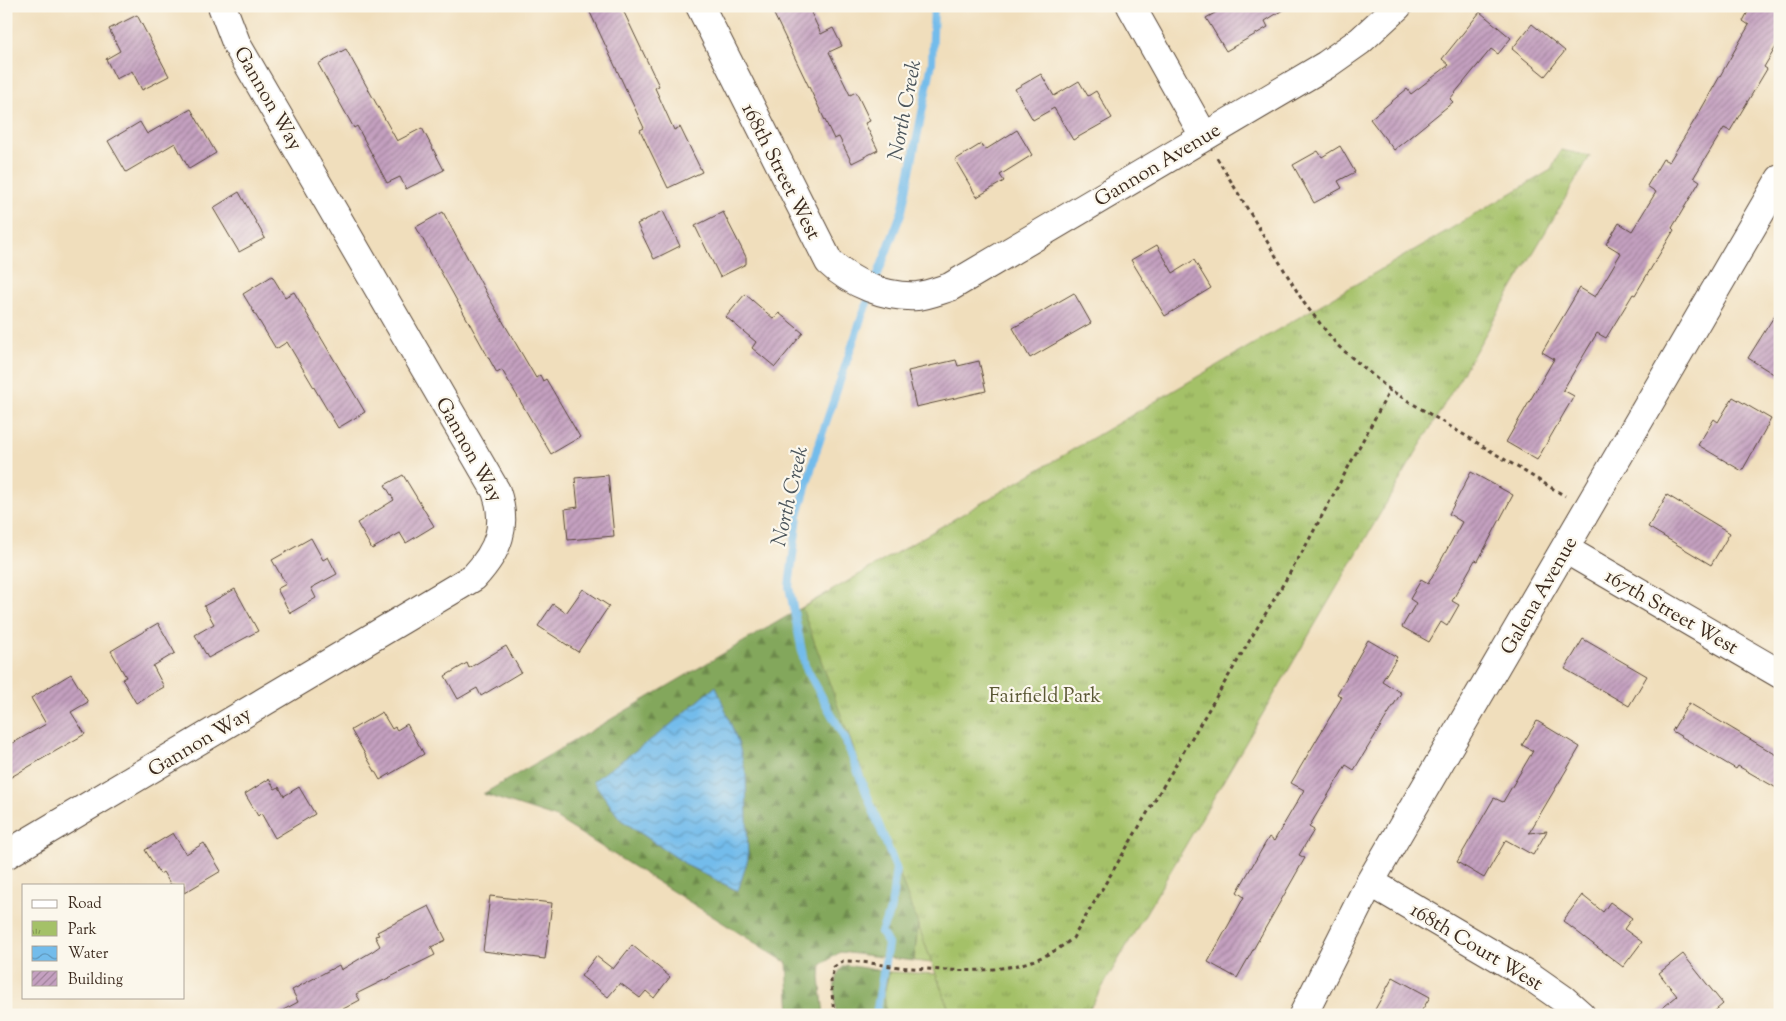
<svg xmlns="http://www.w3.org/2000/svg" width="1786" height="1021" viewBox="0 0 1786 1021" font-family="'Sorts Mill Goudy',serif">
  <defs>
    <pattern id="forest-firs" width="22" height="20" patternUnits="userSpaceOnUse" patternTransform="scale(1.25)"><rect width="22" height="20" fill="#83a75c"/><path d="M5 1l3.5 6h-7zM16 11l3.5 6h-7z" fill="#6c884b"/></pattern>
    <pattern id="park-tufts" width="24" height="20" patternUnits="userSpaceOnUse" patternTransform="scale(1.25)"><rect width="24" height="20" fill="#a4c168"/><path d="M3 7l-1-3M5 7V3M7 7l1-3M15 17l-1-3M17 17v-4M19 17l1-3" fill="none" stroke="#879d55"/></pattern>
    <pattern id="water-waves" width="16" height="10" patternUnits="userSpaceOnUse" patternTransform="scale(1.25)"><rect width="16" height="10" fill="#73bceb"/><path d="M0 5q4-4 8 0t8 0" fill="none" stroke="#6099be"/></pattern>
    <pattern id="building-hatch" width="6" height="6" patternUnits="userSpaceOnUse" patternTransform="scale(1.25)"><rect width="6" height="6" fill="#c4a0c0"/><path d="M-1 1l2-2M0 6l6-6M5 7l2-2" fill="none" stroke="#a0839b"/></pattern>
  </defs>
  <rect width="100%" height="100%" fill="#fbf7ec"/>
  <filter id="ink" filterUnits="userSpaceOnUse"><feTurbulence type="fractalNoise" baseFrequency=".02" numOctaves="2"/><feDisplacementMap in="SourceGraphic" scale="10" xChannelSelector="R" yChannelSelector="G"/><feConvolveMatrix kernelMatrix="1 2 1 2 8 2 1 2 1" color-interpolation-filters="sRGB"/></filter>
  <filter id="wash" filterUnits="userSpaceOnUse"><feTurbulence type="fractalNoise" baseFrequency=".0096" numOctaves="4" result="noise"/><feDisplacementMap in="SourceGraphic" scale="20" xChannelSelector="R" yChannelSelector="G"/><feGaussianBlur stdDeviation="1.12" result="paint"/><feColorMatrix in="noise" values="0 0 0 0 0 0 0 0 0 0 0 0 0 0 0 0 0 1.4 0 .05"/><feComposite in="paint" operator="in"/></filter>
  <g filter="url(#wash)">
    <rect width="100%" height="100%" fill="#f0debc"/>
    <path fill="#a4c168" stroke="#707643" d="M918 923 932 963 914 961Z
      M889 972 936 974 951 1015H886L884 993Z"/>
    <path fill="url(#forest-firs)" stroke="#5f683d" fill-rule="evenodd" d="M827 593 918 923 914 961 840 952 821 965 820 978 824 1015H790L787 963 554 817 483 794ZM715 687 739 745 738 891 690 867 620 819 663 731Z
      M846 965 889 972 884 993 886 1015H836C835 999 830 974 846 965Z"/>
    <path fill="url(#park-tufts)" stroke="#707643" d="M1561 150 1590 156 1086 1015H951L802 608 1551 170Z"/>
    <path fill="url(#water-waves)" stroke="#577384" d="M716 686 739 745 746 774 748 859 738 891 690 867 620 819 593 781 663 731Z"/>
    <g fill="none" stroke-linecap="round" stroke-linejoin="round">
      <path stroke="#73bceb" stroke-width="8" d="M876 1015 888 944 881 932 891 909 896 868 845 739 805 666 789 587 798 516 816 452 861 319 902 211 932 63 934 6"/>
    </g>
    <g id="blocks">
      <path fill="url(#building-hatch)" d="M587 6H621L659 86 655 88 674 130 680 127 702 172 668 188 640 130 644 128Z
        M770 6H808L821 34 833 28 842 46 829 52 850 95 856 92 870 121 865 123 878 150 852 163 839 137 834 139Z
        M1227 6H1289L1265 21 1268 27 1226 51 1206 18Z
        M1751 6H1780V40L1764 67 1767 69 1730 131 1724 128 1694 177 1700 181 1672 228 1674 230 1635 295 1633 294 1606 338 1597 333 1563 390 1574 396 1537 460 1506 442 1554 359 1542 352 1580 288 1595 297 1621 253 1606 244 1619 223 1632 231 1656 192 1647 186 1663 159 1669 162 1699 113 1749 25 1743 21Z
        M1480 12 1511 38 1498 54 1491 49 1450 99 1453 102 1394 150 1370 119 1407 89 1411 94 1449 65 1442 59Z
        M137 15 169 76 142 90 132 71 116 79 106 59 120 51 109 29Z
        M1532 24 1565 51 1545 76 1512 49Z
        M346 49 397 141 422 128 444 170 406 189 400 177 387 183 357 126 354 128 318 64Z
        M1041 74 1054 96 1079 81 1088 96 1096 91 1112 118 1073 140 1054 108 1033 120 1015 89Z
        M191 109 216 153 189 169 175 143 126 172 108 141 140 122 147 134Z
        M1017 130 1032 155 1000 175 1004 181 977 197 955 160 981 144 985 150Z
        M1340 146 1355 172 1338 181 1342 188 1314 203 1293 165 1318 151 1322 157Z
        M239 192 265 238 239 252 213 208Z
        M663 211 680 246 654 259 637 224Z
        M443 212 488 296 536 378 540 375 543 381 546 379 580 437 551 454 502 370 497 373 416 227Z
        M723 212 746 257V264L720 277 695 226Z
        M1157 245 1173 273 1194 260 1211 288 1165 316 1131 260Z
        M272 276 285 297 294 292 365 412 338 428 287 342 276 349 243 294Z
        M1074 293 1091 323 1030 358 1013 328Z
        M745 294 774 319 779 313 803 333 775 367 752 348 756 342 726 317Z
        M1780 307V378L1748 358Z
        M956 360 958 366 979 361 986 391 916 407 908 371Z
        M1733 397 1771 419 1742 471 1698 445 1714 419 1718 422Z
        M1471 472 1513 495 1478 561 1475 560 1452 601 1459 605 1447 626 1441 622 1429 642 1402 627 1416 603 1410 599 1421 580 1428 584 1462 522 1449 514Z
        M403 475 434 526 406 543 400 533 372 549 357 523 394 500 385 485Z
        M608 475 614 536 568 540 565 509 578 507 575 478Z
        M1667 495 1730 533 1711 565 1648 527Z
        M311 538 323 560 328 557 337 574 311 588 316 598 290 613 277 589 286 584 272 560Z
        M235 589 258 631 208 658 195 635 214 624 204 606Z
        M583 589 609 606 578 652 538 626 553 604 566 613Z
        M158 623 175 653 153 666 164 687 136 703 122 679 126 677 111 651Z
        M1583 639 1647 676 1629 706 1565 669Z
        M1368 640 1397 657 1382 681 1401 693 1354 770 1346 765 1309 827 1314 830 1299 855 1305 858 1237 978 1208 962 1244 897 1237 892 1269 837 1274 841 1304 790 1291 783 1342 697 1337 694Z
        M506 646 521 672 481 696 477 688 458 699 445 676 467 663 469 668Z
        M71 674 88 702 71 712 85 734 6 780V747L46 724 31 698Z
        M1689 703 1780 757V790L1738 766 1736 769 1672 731Z
        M382 712 392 729 395 727 397 730 407 724 424 754 380 780 351 730Z
        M1537 721 1580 747 1529 833 1547 831 1533 855 1506 840 1484 878 1457 862 1494 798 1503 802 1533 751 1522 745Z
        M269 779 275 789 279 787 284 796 299 787 315 814 275 838 261 813 258 816 245 794Z
        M173 833 186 854 204 843 221 871 184 893V885H171L163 872 160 874 145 850Z
        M1582 895 1603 912 1610 902 1632 918 1624 929 1642 942 1623 967 1563 921Z
        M490 896 552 903 545 959 483 951Z
        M429 906 446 940 431 947 435 955 356 994 360 1000 332 1015H274L298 1002 292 990 339 965 341 970 373 951 380 946 375 936 379 935 377 932Z
        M632 945 670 977 654 998 646 991 640 998 620 983 608 997 581 976 596 956 613 969Z
        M1683 954 1723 1004 1710 1015H1654L1677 996 1659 973Z
        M1393 977 1430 997 1419 1015H1372Z"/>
    </g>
  </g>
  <g filter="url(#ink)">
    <use href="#blocks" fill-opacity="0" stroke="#564536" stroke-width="1"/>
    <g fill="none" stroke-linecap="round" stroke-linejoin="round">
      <g stroke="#564536" stroke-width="30">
        <path id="minor" d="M700 6 829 262C851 283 885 298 917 296 928 295 940 290 950 287L1326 65 1360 41 1398 6
          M1131 6 1204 136
          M1565 549 1780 674
          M6 855 474 577C499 550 508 526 496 491L237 45 222 6
          M1370 882 1533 978 1563 999 1581 1015
          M1303 1015 1370 882 1780 179"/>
      </g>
      <path stroke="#564536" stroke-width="3" stroke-dasharray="4 4" stroke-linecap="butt" d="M1217 158 1304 303 1337 345 1390 390 1565 496
        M834 1015 831 981 834 967 843 961C866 961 889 967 912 968 968 972 1027 976 1073 938L1304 549 1390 390"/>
      <use href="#minor" stroke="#fff" stroke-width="28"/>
    </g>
  </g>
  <g text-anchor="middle" stroke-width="4.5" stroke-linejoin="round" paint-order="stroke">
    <g font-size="20" fill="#3b2a1e" stroke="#fbf7ec">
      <text transform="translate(269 98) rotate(60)" y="7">Gannon Way</text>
      <text transform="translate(1157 164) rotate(-31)" y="7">Gannon Avenue</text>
      <text transform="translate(782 171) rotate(63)" y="7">168th Street West</text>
      <text transform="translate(470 449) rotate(61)" y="7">Gannon Way</text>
      <text transform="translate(1538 595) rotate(-60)" y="7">Galena Avenue</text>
      <text transform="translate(1672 611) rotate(30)" y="7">167th Street West</text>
      <text transform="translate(199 741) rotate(-31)" y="7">Gannon Way</text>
      <text transform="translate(1477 946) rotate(31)" y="7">168th Court West</text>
    </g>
    <g font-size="20" fill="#5a5734" stroke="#fbf7ec">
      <text x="1045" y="702">Fairfield Park</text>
    </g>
    <g font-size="21" font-style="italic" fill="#4c565c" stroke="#fbf7ec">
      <text transform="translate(904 110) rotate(-79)" y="7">North Creek</text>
      <text transform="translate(789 496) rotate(-77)" y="7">North Creek</text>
    </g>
  </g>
  <rect width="1786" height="1021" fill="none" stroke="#fbf7ec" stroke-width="25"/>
  <rect x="22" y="884" width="162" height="115" fill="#fbf7ec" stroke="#aea59a"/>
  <rect x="32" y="900" width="25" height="8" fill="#ffffff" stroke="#aea59a"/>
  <text x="68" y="908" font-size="15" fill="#3b2a1e">Road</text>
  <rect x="32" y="921" width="25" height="15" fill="url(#park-tufts)" stroke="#aea59a"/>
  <text x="68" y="934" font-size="15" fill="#3b2a1e">Park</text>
  <rect x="32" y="946" width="25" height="15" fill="url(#water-waves)" stroke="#aea59a"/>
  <text x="68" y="958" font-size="15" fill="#3b2a1e">Water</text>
  <rect x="32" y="971" width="25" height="15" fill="url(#building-hatch)" stroke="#aea59a"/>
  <text x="68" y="984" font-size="15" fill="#3b2a1e">Building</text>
</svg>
